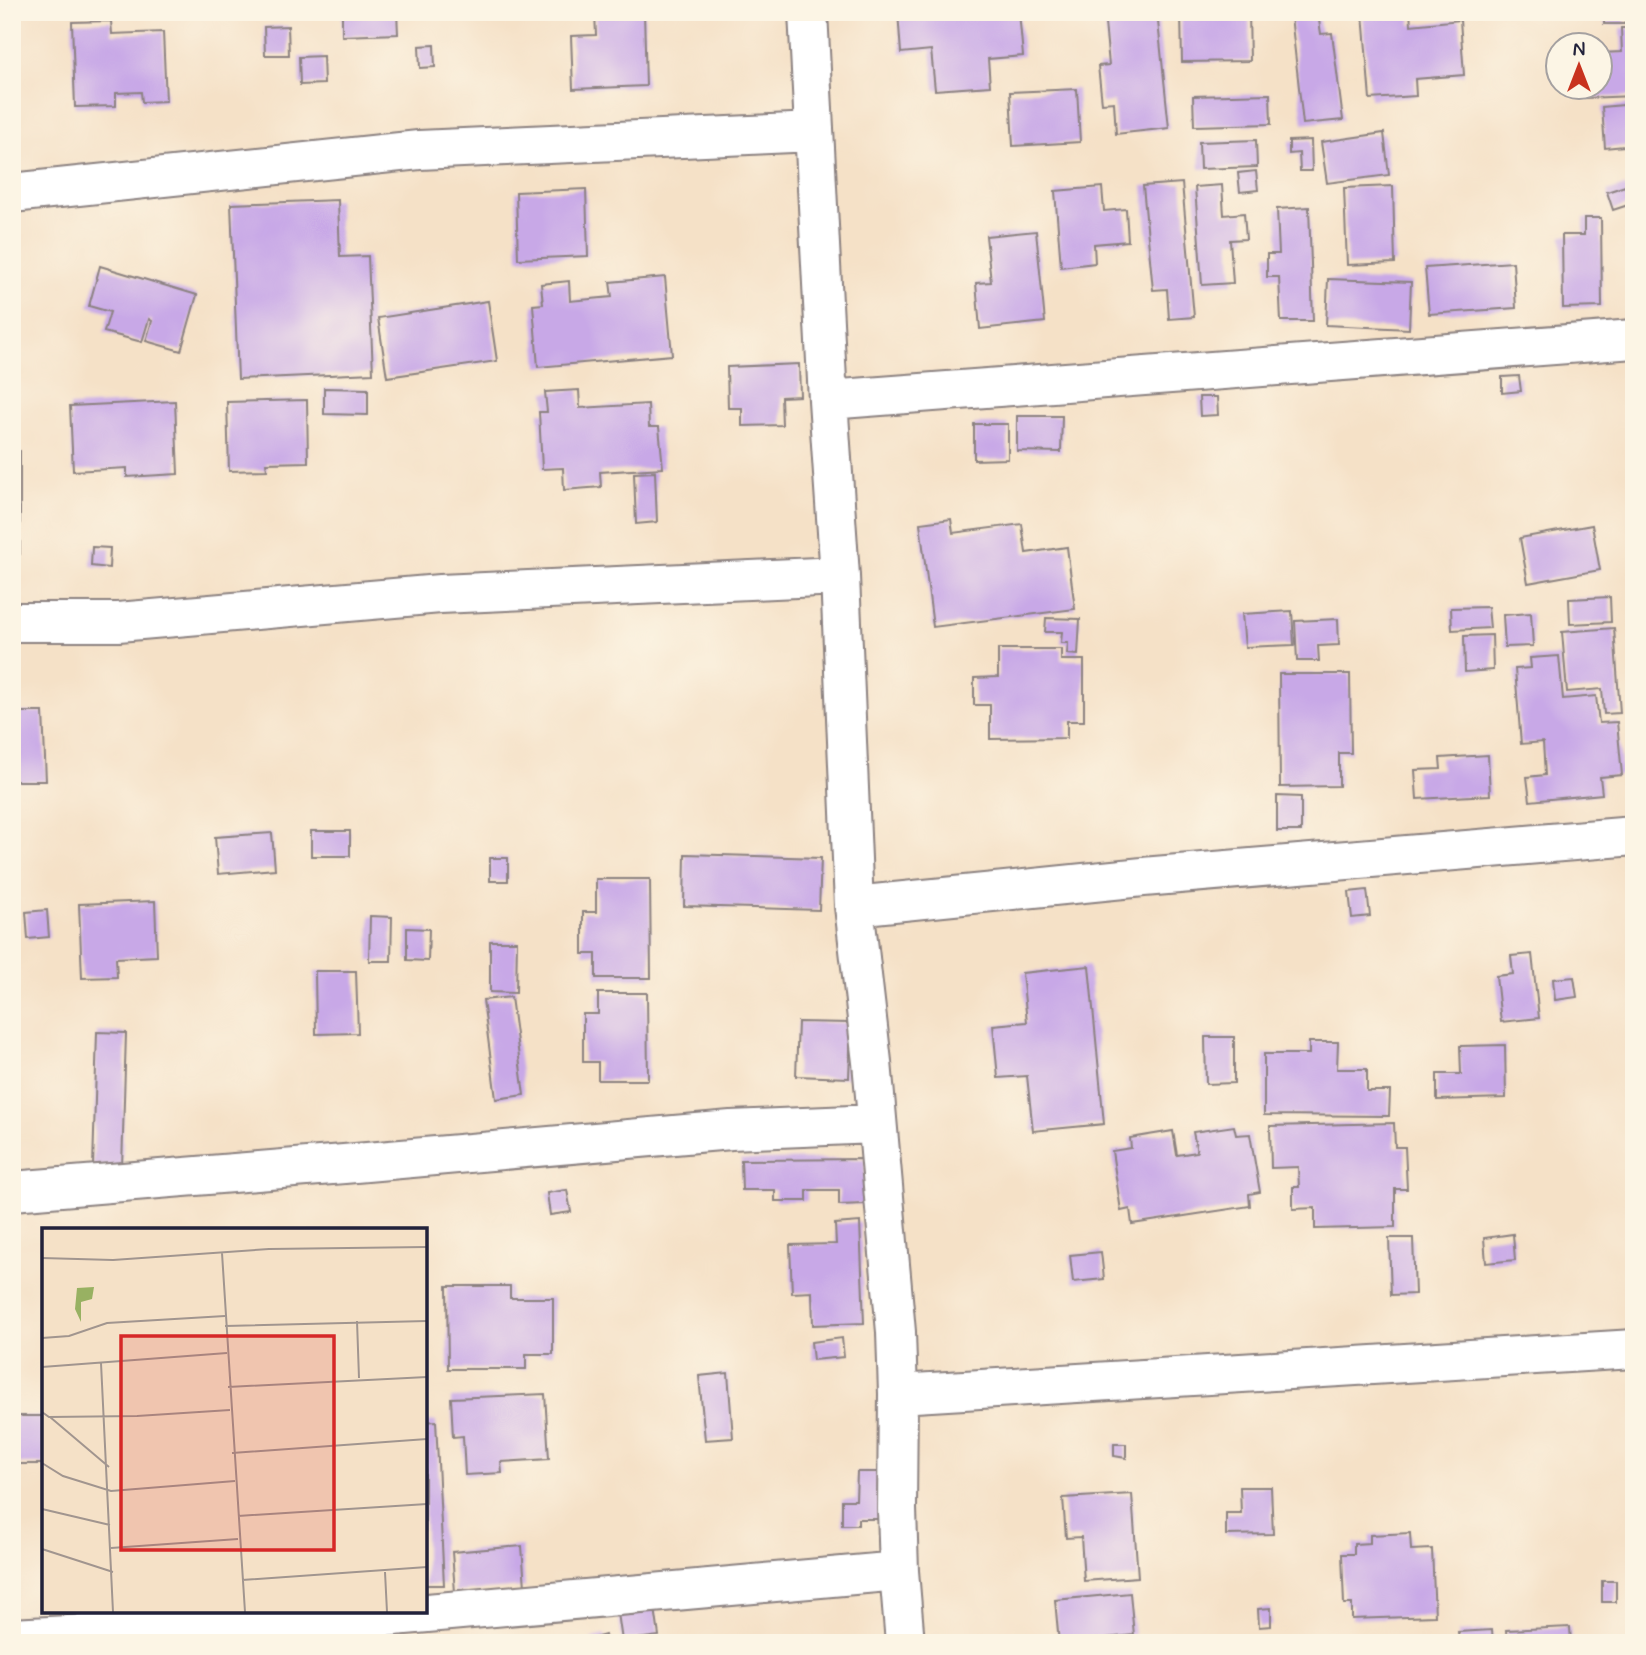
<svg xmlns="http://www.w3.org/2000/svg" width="1646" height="1655" viewBox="0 0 1646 1655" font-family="Mynerve,sans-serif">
  <rect width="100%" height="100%" fill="#fcf5e5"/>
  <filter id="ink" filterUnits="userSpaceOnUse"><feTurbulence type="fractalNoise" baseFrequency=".0143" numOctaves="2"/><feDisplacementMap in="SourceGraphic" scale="14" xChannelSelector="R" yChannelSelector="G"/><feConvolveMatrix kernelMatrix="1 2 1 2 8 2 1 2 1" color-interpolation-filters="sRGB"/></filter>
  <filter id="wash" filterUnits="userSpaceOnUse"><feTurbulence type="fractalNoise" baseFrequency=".00686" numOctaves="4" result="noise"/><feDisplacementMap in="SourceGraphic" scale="28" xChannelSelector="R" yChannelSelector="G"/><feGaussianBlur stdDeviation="1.57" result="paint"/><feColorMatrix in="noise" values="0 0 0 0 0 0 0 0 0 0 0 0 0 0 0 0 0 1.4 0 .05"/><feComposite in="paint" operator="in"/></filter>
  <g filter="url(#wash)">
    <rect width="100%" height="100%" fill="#f5e1c7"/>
    <g id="blocks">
      <path fill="#c8a8e7" d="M342 12H397L398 34 342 36Z
        M644 12 646 86 573 89 571 36 596 35 595 13Z
        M898 12H1019L1023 56 988 59 990 86 935 90 931 50 901 53Z
        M1104 12H1157L1169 128 1116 134 1114 102 1102 103 1098 66 1109 65Z
        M1181 12H1249L1250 61 1182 62Z
        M1382 12H1410L1411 25 1460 20 1464 75 1415 79 1416 96 1370 99 1363 14Z
        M1604 12H1625V24H1604Z
        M1318 13 1321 34 1332 33 1343 120 1303 124 1291 16Z
        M111 21 112 34 163 32 166 101 142 102 141 92 116 93V106L75 107 72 22Z
        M288 26 289 55H265L264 27Z
        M1621 28H1634V96L1585 98V88H1600V53L1622 52Z
        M434 45 435 67 420 68 419 46Z
        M323 56 324 84 300 85 299 57Z
        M1077 89 1080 142 1013 146 1010 92Z
        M1270 94 1271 124 1194 126 1193 96Z
        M1634 104V145L1605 148 1602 107Z
        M1384 133 1389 175 1327 183 1321 142Z
        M1256 140 1257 167 1200 169 1199 142Z
        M1311 140 1312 171H1300L1299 153 1289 154V141Z
        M1256 171 1258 190 1240 192 1238 173Z
        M1182 183 1194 317 1169 319 1167 289 1153 290 1143 186Z
        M1222 185 1224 215 1244 213 1246 239 1230 240 1233 283 1202 285 1195 187Z
        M1393 186 1395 263 1347 265 1344 188Z
        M1625 186 1631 204 1613 210 1607 192Z
        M1102 187 1104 211 1126 209 1128 241 1094 244 1095 263 1061 267 1055 191Z
        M586 189 588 256 518 259 516 192Z
        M338 200 340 257 368 256 373 373 238 379 231 204Z
        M1309 207 1313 321H1281L1279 277H1267V254H1279L1277 209Z
        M1584 218H1601L1602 307 1563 308 1562 235H1584Z
        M1036 231 1045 322 980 329 976 283 991 282 986 236Z
        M1513 262 1516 308 1429 314 1425 268Z
        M16 265 18 323H12V266Z
        M100 266 197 295 181 351 146 341 152 321 149 319 142 342 104 332 110 312 89 306Z
        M665 277 672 355 538 367 533 305 543 304 541 284 569 281 570 301 612 297 610 282Z
        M1328 279 1411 282 1409 329 1326 325Z
        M488 301 497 361 387 377 378 318Z
        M799 364 800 396 781 397 782 425 742 426V408H728L727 367Z
        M1519 376 1521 391 1502 393V377Z
        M324 388 368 389V415L324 414Z
        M579 390 580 408 648 404 649 427H659L663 468 600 472 601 487 564 490 563 468 542 469 539 412H547L545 392Z
        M1199 397H1217L1218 415 1200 416Z
        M307 400 308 462 266 463 267 470 229 471 227 402Z
        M175 401 178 474 127 477V468L73 471 70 406Z
        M1017 416H1062L1061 452 1017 451Z
        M974 424H1008V459L974 460Z
        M12 451H20V554H12Z
        M655 472 657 522 636 524 634 473Z
        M951 519 953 533 1022 524 1026 553 1067 547 1075 609 933 627 920 523Z
        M1592 525 1600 570 1528 583 1520 538Z
        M92 547 110 548 109 568 91 566Z
        M1610 597 1611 622 1570 624 1569 599Z
        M1488 607 1490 628 1452 630 1451 608Z
        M1292 611 1294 645 1245 647 1242 614Z
        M1531 613 1533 646 1505 647 1503 615Z
        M1046 618 1080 619 1078 655 1067 654 1068 643H1061L1062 632H1045Z
        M1338 619 1339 645 1318 646 1319 661H1297L1295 621Z
        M1614 628 1620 713 1604 714 1602 689 1567 692 1562 632Z
        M1492 635 1493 670 1465 672 1464 636Z
        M998 649H1061V660H1084V721H1067V738L990 739V705H974V678L998 677Z
        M1559 656 1563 699 1596 696 1599 723 1617 722 1622 775 1600 777 1602 794 1530 801 1527 777 1545 775 1543 742 1521 744 1515 669 1531 668 1530 658Z
        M1279 674H1350L1351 753H1339V786L1280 787Z
        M12 712H43L46 781H12Z
        M1488 755 1490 795 1417 799 1415 770 1441 769 1440 758Z
        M1277 796 1301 797V831H1277Z
        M311 831H350V856H311Z
        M272 833 275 869 218 874 215 837Z
        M685 854 821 858 819 910 684 906Z
        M490 858H508V881H490Z
        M596 879H650L651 978H596V954H583V912H596Z
        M1367 890 1370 916 1352 918 1349 892Z
        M155 901 157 956 116 958 117 977 82 978 79 904Z
        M47 910 49 937 28 939 26 912Z
        M370 916 392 917 391 961H369Z
        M407 928 429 929 428 961 407 960Z
        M490 941H517L516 993 490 992Z
        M1532 954 1539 1018 1501 1022 1496 976 1513 974 1511 956Z
        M1089 966 1104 1124 1033 1131 1027 1076 998 1078 993 1025 1027 1022 1022 973Z
        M315 971H356L358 1033 316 1034Z
        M1574 977 1577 997 1555 1000 1553 979Z
        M598 993H647L648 1080H598V1062H583V1014H598Z
        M511 997 524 1095 496 1099 483 1000Z
        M798 1022 851 1023 849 1078 796 1076Z
        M97 1032 126 1033 122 1168 93 1167Z
        M1205 1037H1234V1083L1206 1084Z
        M1309 1042H1338L1337 1069H1367V1091H1390L1389 1116 1264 1115V1054H1309Z
        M1505 1045 1506 1098 1437 1100V1074H1461L1460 1046Z
        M1394 1123 1395 1147H1405L1407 1189H1395V1227L1315 1229V1208L1293 1209V1187H1299L1298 1167 1271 1168 1270 1126Z
        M1234 1126 1236 1135 1250 1134 1260 1192 1249 1194 1250 1206 1132 1224 1130 1209 1121 1211 1112 1151 1131 1148 1130 1138 1173 1131 1177 1155 1197 1152 1193 1132Z
        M865 1159V1204L839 1205V1190H807V1201H775V1190H742L741 1160Z
        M567 1190 571 1212 550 1215 547 1193Z
        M860 1222 864 1323 813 1325 812 1292 792 1293 790 1245 836 1244 835 1224Z
        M1513 1234 1515 1260 1486 1263 1484 1238Z
        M1389 1238H1413L1415 1294 1391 1295Z
        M1101 1252 1104 1279 1073 1282 1070 1255Z
        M447 1286H510V1298H553V1354H526V1369H448Z
        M842 1338 844 1357 813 1360 811 1342Z
        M728 1373 733 1438 705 1440 699 1376Z
        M545 1394 549 1459 501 1462 502 1473 465 1475 463 1436 453 1437 451 1398Z
        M12 1416H44V1464H12Z
        M436 1421 444 1585H425V1422Z
        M1114 1444H1126V1458L1114 1456Z
        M857 1472H883L882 1519H858V1525H842V1500H856Z
        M1240 1487H1271L1273 1534 1226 1535V1513H1241Z
        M1132 1494 1138 1577 1084 1581 1081 1537 1066 1538 1063 1498Z
        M1410 1533 1411 1550 1432 1549 1435 1616 1352 1619V1604H1344L1342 1554H1354V1544L1370 1543V1535Z
        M522 1546 525 1587 455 1592 452 1552Z
        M1602 1581H1616V1602H1602Z
        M1130 1593 1134 1635 1059 1643 1055 1600Z
        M655 1608 659 1636 622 1641 618 1613Z
        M1271 1608V1626L1259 1627 1258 1609Z
        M1570 1627 1571 1643H1507L1506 1630Z
        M1492 1630 1493 1643H1459L1458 1632Z
        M605 1635 607 1643H592L591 1639Z"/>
    </g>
  </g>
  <g filter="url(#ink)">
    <use href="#blocks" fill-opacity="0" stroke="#8c8281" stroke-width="2"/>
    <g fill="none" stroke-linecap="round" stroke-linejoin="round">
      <g stroke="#8c8281" stroke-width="42">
        <path id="street" d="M808 12 828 400 840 576 854 906 872 1062 896 1332 898 1394 897 1509 899 1571 905 1643
          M12 193 419 150 814 132
          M828 400 1634 339
          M12 622H118L440 594 840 576
          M854 906 1143 877 1634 836
          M12 1191 344 1164 731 1130 876 1124
          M898 1394 1634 1349
          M12 1638 349 1620 899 1571"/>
      </g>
      <use href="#street" stroke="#fff" stroke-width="38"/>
    </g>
  </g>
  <g transform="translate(42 1228)">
    <rect width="385" height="385" fill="#f5e1c7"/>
    <path d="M52 59 50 71 39 74V94L33 81 35 60Z" fill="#98b162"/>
    <path fill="none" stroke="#a1958f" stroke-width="2" d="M180 25 203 384M0 30 71 32 227 21 385 19M315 93 317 150M183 98 385 93M0 110 27 108 65 95 183 88M59 135 71 384M0 139 185 125M186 159 385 149M0 184 7 189 95 188 188 182M8 189 67 239M190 225 385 211M0 235 21 248 69 263 193 253M0 281 68 297M196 288 385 276M69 320 196 311M0 321 71 344M343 344 345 384M200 352 385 339"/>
    <path fill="#d62828" fill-opacity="0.15" stroke="#d62828" stroke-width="3.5" d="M79 108H292V322H79Z"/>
    <rect width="385" height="385" fill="none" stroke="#22223b" stroke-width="3.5"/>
  </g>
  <rect width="1646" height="1655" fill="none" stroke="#fcf5e5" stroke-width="42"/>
  <g transform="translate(1579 66)"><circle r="33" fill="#fcf5e5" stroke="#a5a1a1" stroke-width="2"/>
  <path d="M0-5L12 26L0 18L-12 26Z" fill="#c8321e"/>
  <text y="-10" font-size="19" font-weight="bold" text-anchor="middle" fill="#22223b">N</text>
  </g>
</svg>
